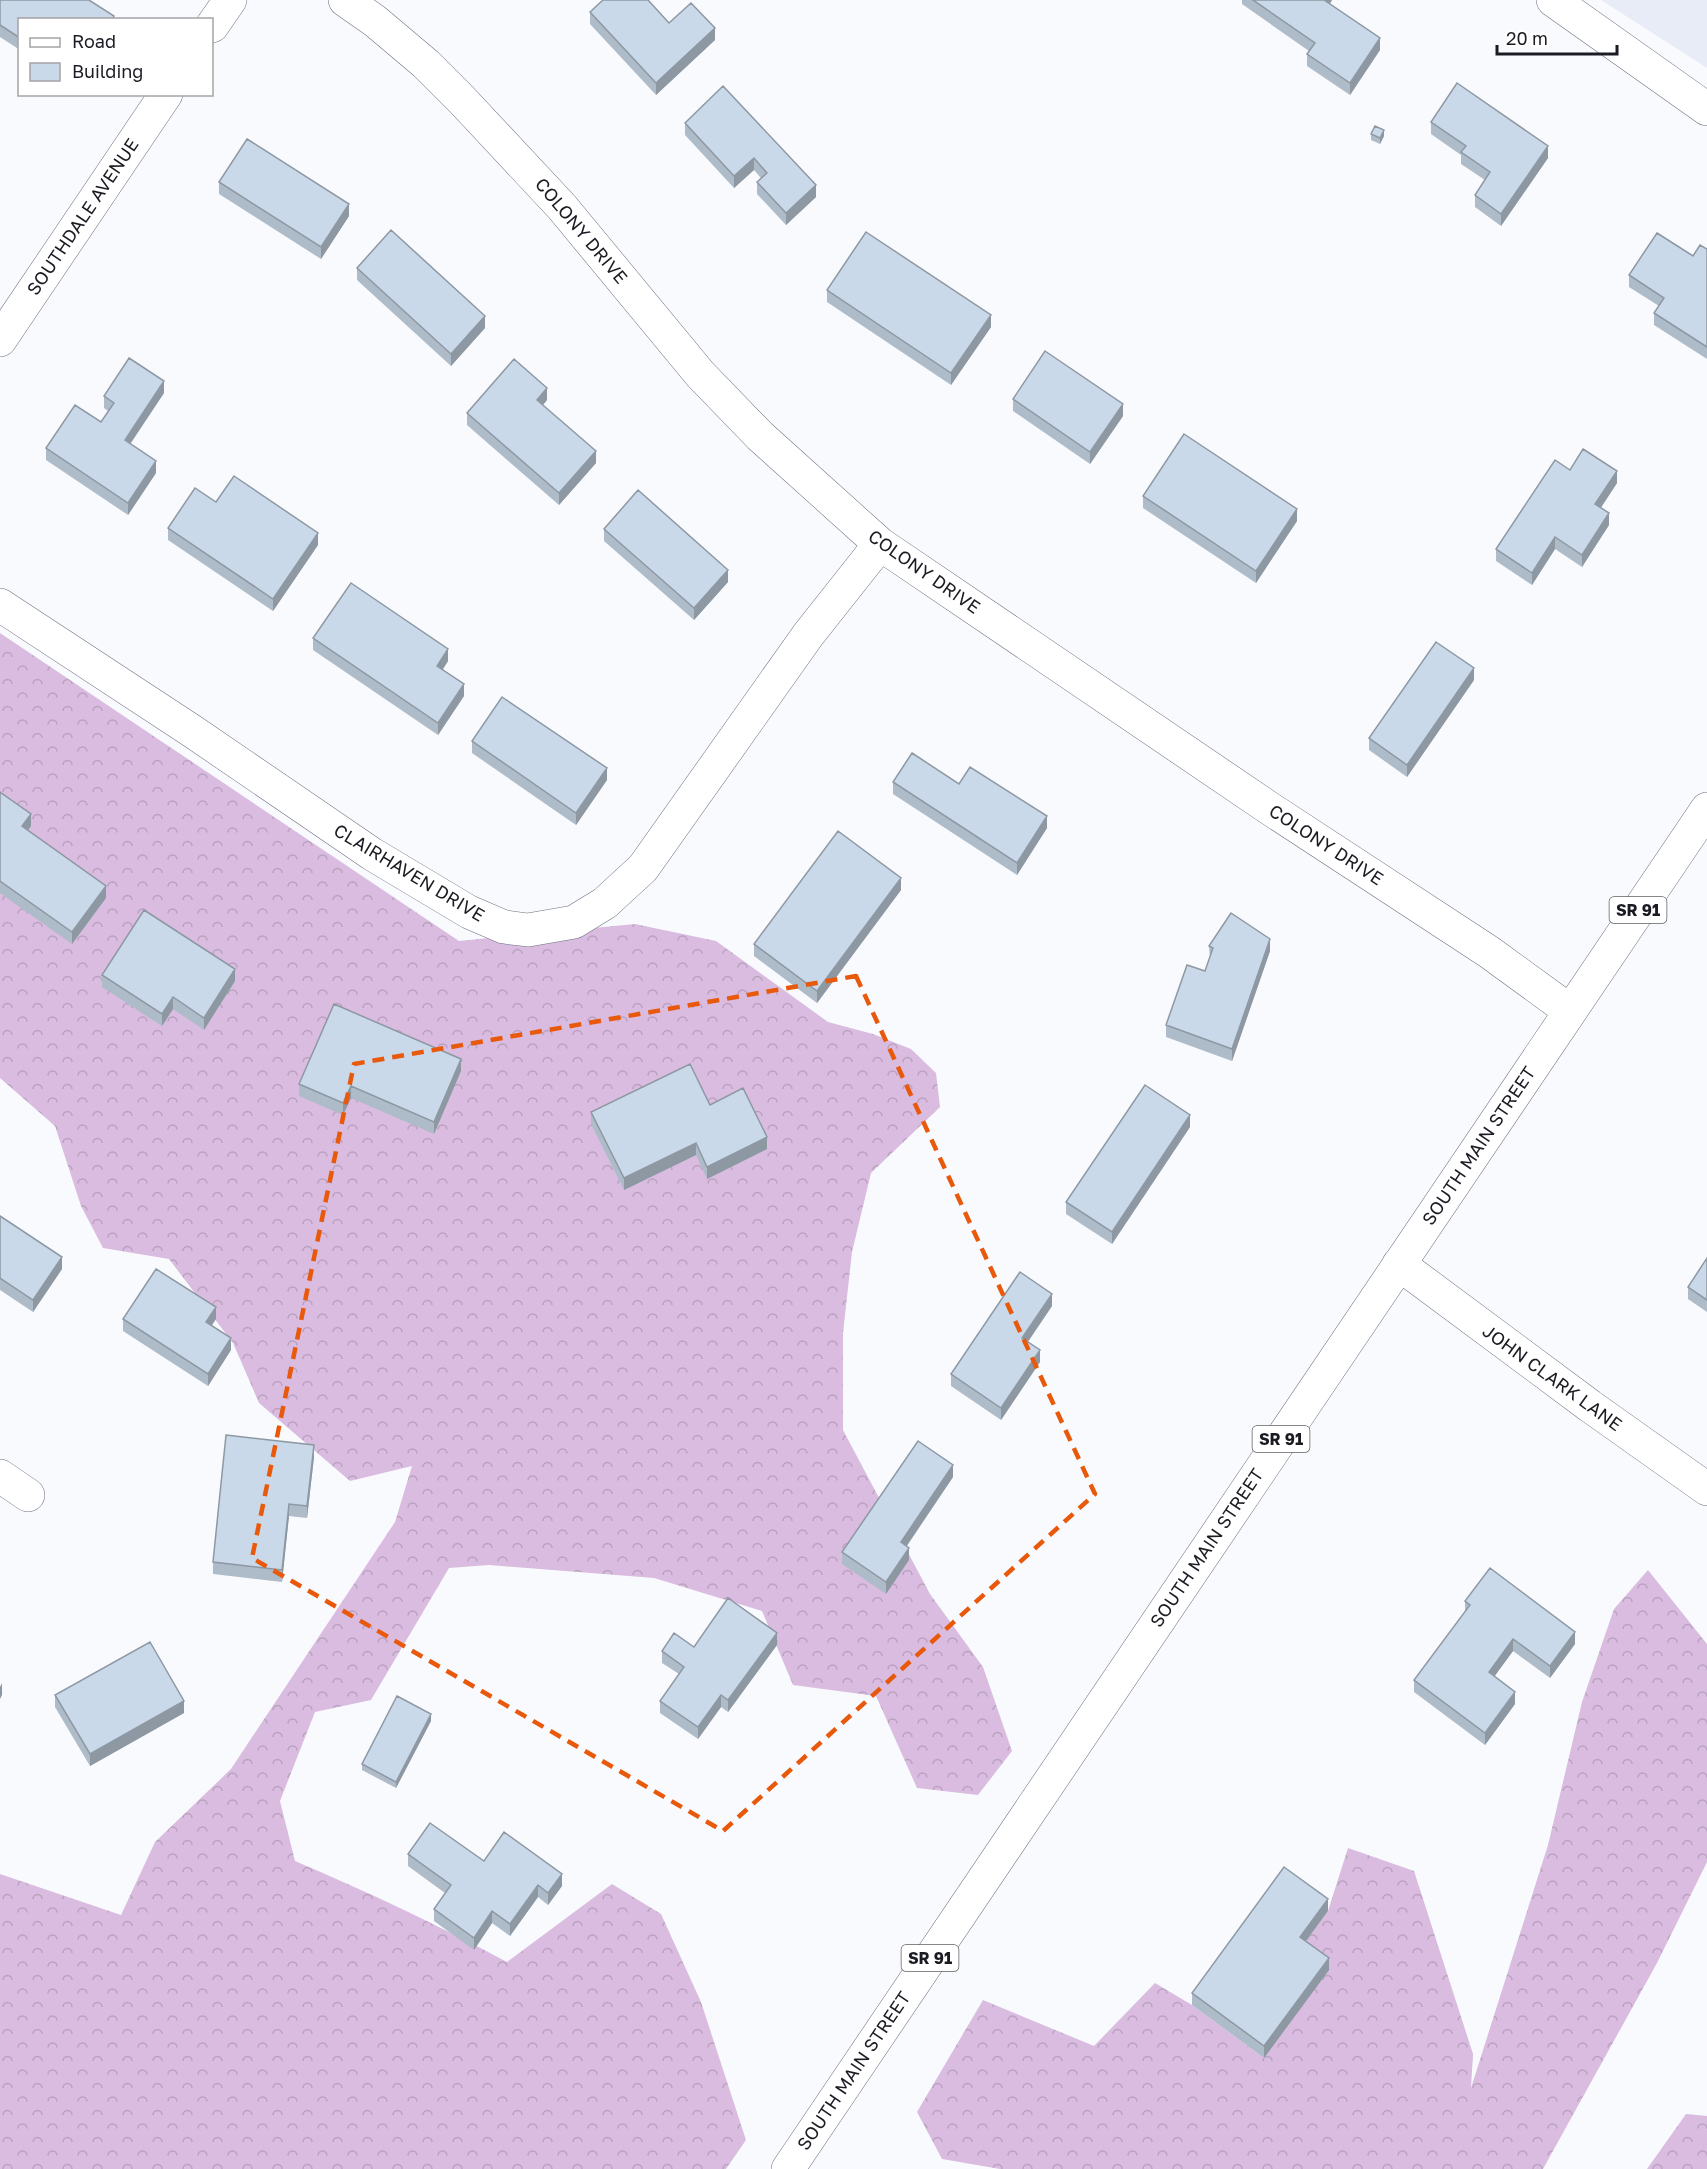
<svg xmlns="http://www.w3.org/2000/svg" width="1707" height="2169" viewBox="0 0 1707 2169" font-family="'Golos Text',sans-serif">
  <defs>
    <pattern id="forest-crowns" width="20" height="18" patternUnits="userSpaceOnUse" patternTransform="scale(1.5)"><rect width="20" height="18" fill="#d9bce0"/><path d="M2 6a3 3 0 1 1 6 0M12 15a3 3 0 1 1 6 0" fill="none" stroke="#baa1c0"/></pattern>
  </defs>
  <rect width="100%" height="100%" fill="#f9fafe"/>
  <path fill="#e8ecf6" d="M1601 0H1707V68Z"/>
  <path fill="url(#forest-crowns)" d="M0 633 459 941 635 924 716 941 828 1022 873 1034 911 1049 936 1073 940 1107 871 1173 852 1252 843 1333V1430L930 1594 983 1667 1012 1751 978 1795 917 1788 876 1696 793 1685 762 1611 654 1578 489 1565 449 1568 371 1700 315 1712 280 1801 295 1861C368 1892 438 1925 507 1962L612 1884 661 1914 701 2002 746 2140 726 2169H0V1874L121 1915 155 1842 231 1769 395 1522 412 1466 350 1481 259 1403 233 1343 169 1259 103 1248 81 1206 55 1126 0 1078Z
    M1648 1570 1707 1644V1862L1657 1963 1543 2169H1000L942 2159 917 2112 983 2000 1094 2046 1155 1983 1192 2005 1264 2058 1300 1949 1328 1911 1348 1848 1414 1871 1473 2054 1471 2088 1548 1845 1582 1702 1614 1609Z
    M1686 2114 1707 2116V2169H1647Z"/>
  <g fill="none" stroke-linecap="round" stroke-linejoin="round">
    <g stroke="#6d7182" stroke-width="34">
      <path id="minor" d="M345 0 375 21 426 64 462 100 562 207 700 374 760 436 880 544 1269 808 1489 952 1570 1011
        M1553 0 1707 109
        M212 26 230 0
        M0 340 166 94
        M0 605 192 731 372 854 469 912 504 927 528 930 574 922 605 903 643 868 808 635 880 544
        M1399 1264 1590 1406 1707 1489
        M0 1476 28 1495"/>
    </g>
    <g stroke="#6d7182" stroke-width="34">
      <path id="primary" d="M788 2169 1707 809"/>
    </g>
    <use href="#minor" stroke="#fff" stroke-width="33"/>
    <use href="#primary" stroke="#fff" stroke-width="33"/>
  </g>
  <path fill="#aebbc8" d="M0 0 114 20H20V50L0 37Z
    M1242 0H1332L1330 4 1380 50 1350 95 1307 66V54L1309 51 1242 4Z
    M590 12 715 40 656 95 590 24Z
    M723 86 816 197 786 225 757 194V182L761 178 754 170 734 188 685 135V123Z
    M1431 122 1548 158 1501 226 1475 207V195L1485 180 1461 164V155L1431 134Z
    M1371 134 1384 136 1380 144 1371 140Z
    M219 182 349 216 321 259 219 194Z
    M1707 249V359L1654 325V313L1659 306 1629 287V275L1693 256Z
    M357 268 485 328 451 366 357 280Z
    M827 290 991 327 951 385 827 302Z
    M164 393 130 443 156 473 128 515 46 460V448L101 422 108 411 104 408V396Z
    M1013 399 1123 416 1090 464 1013 411Z
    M547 400 543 405 596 463 559 505 467 425V413Z
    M1570 470 1617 483 1601 508 1609 525 1582 567 1555 549 1532 585 1496 561V549Z
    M1143 496 1297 521 1256 583 1143 508Z
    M216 502 318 545 273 611 168 540V528Z
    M604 529 728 582 694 620 604 541Z
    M313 638 448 661 443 669 464 696 438 735 313 650Z
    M1474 680 1407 777 1369 750V738Z
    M472 741 607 780 576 825 472 753Z
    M893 782 959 784 1047 828 1017 875 893 794Z
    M0 792 31 826 28 831 106 898 72 944 0 893Z
    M901 890 817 1003 754 956V944Z
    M1209 946 1270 951 1232 1061 1166 1037V1025L1205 971 1210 958Z
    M102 975 235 981 204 1030 173 1009 162 1026 102 987Z
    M461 1071 434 1134 351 1098 343 1115 299 1096V1084Z
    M710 1105 767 1149 707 1179 696 1155 624 1190 591 1124V1112Z
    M1190 1127 1112 1244 1066 1214V1202Z
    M0 1216 62 1269 33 1312 0 1290Z
    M1707 1258V1312L1688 1299V1287Z
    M1052 1306 1028 1342 1040 1362 1001 1420 951 1386V1374Z
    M123 1319H216L211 1326 231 1350 208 1386 123 1331Z
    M314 1457 307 1518 289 1516 282 1582 213 1574V1562Z
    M953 1477 907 1546 909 1560 886 1594 842 1564V1552Z
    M1465 1601 1575 1644 1550 1678 1513 1651 1494 1676 1515 1704 1485 1745 1414 1692V1680L1465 1612Z
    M777 1645 728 1712 721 1707 698 1739 660 1713V1701L679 1674 662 1663V1651L694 1647Z
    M55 1695 184 1713 90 1766 55 1707Z
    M431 1721 396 1788 362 1770V1764Z
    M408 1854 484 1861 562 1886 548 1905 538 1897 510 1936 492 1923 474 1950 434 1921V1909L445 1893 408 1866Z
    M1328 1911 1306 1941 1329 1970 1264 2058 1192 2005V1993Z"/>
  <path fill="#8d98a3" d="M1324 0H1332L1324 12Z
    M715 28V40L656 95V83Z
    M1380 38V50L1350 95V83Z
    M1384 130V136L1380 144V138Z
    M1548 146V158L1501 226V214Z
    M754 158V170L734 188V176Z
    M816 185V197L786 225V213Z
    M349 204V216L321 259V247Z
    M991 315V327L951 385V373Z
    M485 316V328L451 366V354Z
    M164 381V393L125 452V440Z
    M547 388V400L537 412V400Z
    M1123 404V416L1090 464V452Z
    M596 451V463L559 505V493Z
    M156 461V473L128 515V503Z
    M1617 471V483L1595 516V504Z
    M1297 509V521L1256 583V571Z
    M1609 513V525L1582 567V555Z
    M318 533V545L273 611V599Z
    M1555 537V549L1532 585V573Z
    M728 570V582L694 620V608Z
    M448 649V661L437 678V666Z
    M1474 668V680L1407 777V765Z
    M464 684V696L438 735V723Z
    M607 768V780L576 825V813Z
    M31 814V826L22 838V826Z
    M1047 816V828L1017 875V863Z
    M901 878V890L817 1003V991Z
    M106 886V898L72 944V932Z
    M1270 939V951L1232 1061V1049Z
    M235 969V981L204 1030V1018Z
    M173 997V1009L162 1026V1014Z
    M461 1059V1071L434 1134V1122Z
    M351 1086V1098L343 1115V1103Z
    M1190 1115V1127L1112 1244V1232Z
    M767 1137V1149L707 1179V1167Z
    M696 1143V1155L624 1190V1178Z
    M62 1257V1269L33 1312V1300Z
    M1052 1294V1306L1022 1350V1338Z
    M216 1307V1319L206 1334V1322Z
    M231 1338V1350L208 1386V1374Z
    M1040 1350V1362L1001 1420V1408Z
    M314 1445V1457L307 1518V1506Z
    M953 1465V1477L901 1554V1542Z
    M289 1504V1516L282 1582V1570Z
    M909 1548V1560L886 1594V1582Z
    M1575 1632V1644L1550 1678V1666Z
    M777 1633V1645L728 1712V1700Z
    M1513 1639V1651L1489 1684V1672Z
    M2 1683V1695L0 1699V1687Z
    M1515 1692V1704L1485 1745V1733Z
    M721 1695V1707L698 1739V1727Z
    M184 1701V1713L90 1766V1754Z
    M431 1714V1721L396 1788V1782Z
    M562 1874V1886L548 1905V1893Z
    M538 1885V1897L510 1936V1924Z
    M1328 1899V1911L1300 1949V1937Z
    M492 1911V1923L474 1950V1938Z
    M1329 1958V1970L1264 2058V2046Z"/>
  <path fill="#cad9e9" stroke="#8d98a3" stroke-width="1.5" d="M0 0H89L114 16 112 20H20V38L0 25Z
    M603 0H648L669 23 691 3 715 28 656 83 590 12Z
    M1253 0H1324L1380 38 1350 83 1307 54 1315 43Z
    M1457 83 1548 146 1501 214 1475 195 1490 172 1461 152 1466 146 1431 122Z
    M723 86 816 185 786 213 757 182 767 173 754 158 734 176 685 123Z
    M1375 126 1384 130 1380 138 1371 134Z
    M247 139 349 204 321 247 219 182Z
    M391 230 485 316 451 354 357 268Z
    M866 232 991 315 951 373 827 290Z
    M1657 233 1693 256 1700 245 1707 249V347L1654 313 1664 298 1629 275Z
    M1045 351 1123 404 1090 452 1013 399Z
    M129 358 164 381 125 440 156 461 128 503 46 448 75 405 101 422 114 403 104 396Z
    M514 359 547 388 537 400 596 451 559 493 467 413Z
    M1184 434 1297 509 1256 571 1143 496Z
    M1583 449 1617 471 1595 504 1609 513 1582 555 1555 537 1532 573 1496 549 1555 460 1570 470Z
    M234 476 318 533 273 599 168 528 195 488 216 502Z
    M638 490 728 570 694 608 604 529Z
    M351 583 448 649 437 666 464 684 438 723 313 638Z
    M1436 642 1474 668 1407 765 1369 738Z
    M502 697 607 768 576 813 472 741Z
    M912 753 959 784 970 767 1047 816 1017 863 893 782Z
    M0 792 31 814 22 826 106 886 72 932 0 881Z
    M838 831 901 878 817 991 754 944Z
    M144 910 235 969 204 1018 173 997 162 1014 102 975Z
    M1231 913 1270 939 1232 1049 1166 1025 1187 965 1205 971 1213 948 1209 946Z
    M334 1004 461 1059 434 1122 351 1086 343 1103 299 1084Z
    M690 1064 710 1105 743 1088 767 1137 707 1167 696 1143 624 1178 591 1112Z
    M1145 1085 1190 1115 1112 1232 1066 1202Z
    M0 1216 62 1257 33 1300 0 1278Z
    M1707 1258V1300L1688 1287Z
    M156 1269 216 1307 206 1322 231 1338 208 1374 123 1319Z
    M1020 1272 1052 1294 1022 1338 1040 1350 1001 1408 951 1374Z
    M226 1435 314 1445 307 1506 289 1504 282 1570 213 1562Z
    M918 1441 953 1465 901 1542 909 1548 886 1582 842 1552Z
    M1490 1568 1575 1632 1550 1666 1513 1639 1489 1672 1515 1692 1485 1733 1414 1680 1470 1605 1465 1601Z
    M728 1598 777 1633 728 1700 721 1695 698 1727 660 1701 684 1667 662 1651 674 1633 694 1647Z
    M150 1642 184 1701 90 1754 55 1695Z
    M397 1696 431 1714 396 1782 362 1764Z
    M430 1823 484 1861 504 1832 562 1874 548 1893 538 1885 510 1924 492 1911 474 1938 434 1909 451 1885 408 1854Z
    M1284 1867 1328 1899 1300 1937 1329 1958 1264 2046 1192 1993Z"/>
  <path fill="none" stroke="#e8590c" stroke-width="4.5" stroke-dasharray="12 8" stroke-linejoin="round" d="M856 976 1095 1494 723 1831 252 1558 354 1064Z"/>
  <g text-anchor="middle" stroke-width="4.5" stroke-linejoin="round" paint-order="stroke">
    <g fill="#fff" stroke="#5f6065" stroke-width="1.5">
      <rect x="1609.5" y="897" width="57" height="26" rx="4.5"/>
      <rect x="1252.5" y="1426" width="57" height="26" rx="4.5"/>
      <rect x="901.5" y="1945" width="57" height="26" rx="4.5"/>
    </g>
    <g font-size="16" font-weight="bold" fill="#1b1c23">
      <text x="1638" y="916">SR 91</text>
      <text x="1281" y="1445">SR 91</text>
      <text x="930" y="1964">SR 91</text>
    </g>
    <g font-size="18" fill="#1b1c23" stroke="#fff">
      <text transform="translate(83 217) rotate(-56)" y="6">SOUTHDALE AVENUE</text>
      <text transform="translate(581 231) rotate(50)" y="6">COLONY DRIVE</text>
      <text transform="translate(924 572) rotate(35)" y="6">COLONY DRIVE</text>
      <text transform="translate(1326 845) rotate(33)" y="6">COLONY DRIVE</text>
      <text transform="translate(409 873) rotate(31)" y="6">CLAIRHAVEN DRIVE</text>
      <text transform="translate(1479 1146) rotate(-56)" y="6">SOUTH MAIN STREET</text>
      <text transform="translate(1552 1378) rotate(36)" y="6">JOHN CLARK LANE</text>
      <text transform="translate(1207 1548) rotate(-56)" y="6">SOUTH MAIN STREET</text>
      <text transform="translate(854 2071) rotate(-56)" y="6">SOUTH MAIN STREET</text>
    </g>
  </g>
  <rect x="18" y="18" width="195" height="78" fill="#ffffff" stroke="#a4a4a7" stroke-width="1.5"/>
  <rect x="30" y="38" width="30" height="9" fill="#ffffff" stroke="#a4a4a7" stroke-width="1.5"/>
  <text x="72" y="48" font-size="18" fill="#1b1c23">Road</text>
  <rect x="30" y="63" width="30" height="18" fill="#cad9e9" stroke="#a4a4a7" stroke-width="1.5"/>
  <text x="72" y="78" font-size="18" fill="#1b1c23">Building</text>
  <path d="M1497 45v9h120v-9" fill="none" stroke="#1b1c23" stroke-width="3"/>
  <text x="1506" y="45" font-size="18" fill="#1b1c23" stroke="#ffffff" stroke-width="4.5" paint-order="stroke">20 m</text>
</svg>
